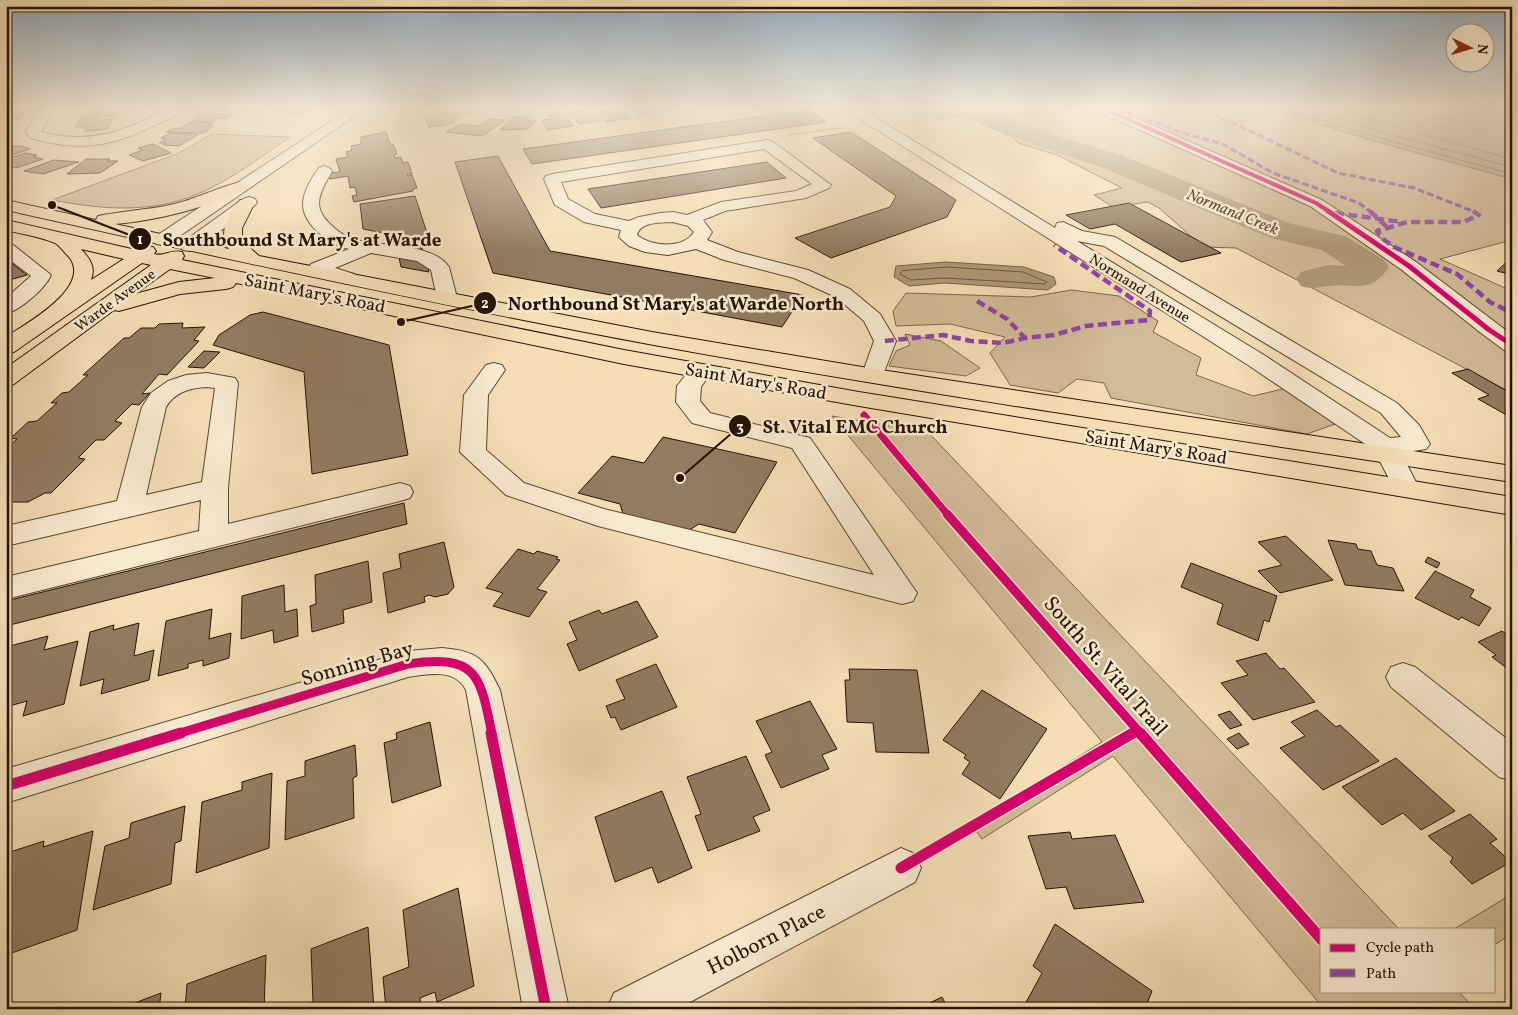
<svg xmlns="http://www.w3.org/2000/svg" width="1518" height="1015" viewBox="0 0 1518 1015" font-family="Vollkorn,serif">
  <rect width="100%" height="100%" fill="#f5deb6"/>
  <filter id="stains"><feTurbulence type="fractalNoise" baseFrequency=".004" numOctaves="4"/><feColorMatrix values="0 0 0 0 .2 0 0 0 0 .09 0 0 0 0 .02 0 0 0 .5 -.17"/></filter>
  <radialGradient id="worn" r=".72"><stop offset=".6" stop-color="#630" stop-opacity="0"/><stop offset="1" stop-color="#630" stop-opacity=".3"/></radialGradient>
  <path fill="#d2bb98" stroke="#7c664e" d="M927 109H1272L1309 119 1312 122 1374 141 1512 179V240L1440 259 1512 291V393L1236 248 1203 247 1159 208 1148 202 1113 207 1094 195 1122 188 1057 155 1018 143 1013 137 969 118 974 112 969 109 970 114 935 120Z
    M212 134 290 137C256 160 221 188 181 200 138 213 95 208 52 200L179 153Z
    M1071 290 1119 296 1158 321 1153 332 1201 358 1196 375 1253 396 1287 388 1338 423 1307 434 1111 398 1104 383 1077 379 1058 393 1010 385 990 353 1005 337 950 324 896 326 893 311 906 293 1031 297Z
    M905 334 941 341 980 368 966 376 889 366 896 351 910 345Z
    M832 416 928 432 1399 929H1322V991H1458L1475 1009H1324L1113 756 982 839 971 824 1102 742Z
    M1512 894V934L1494 945V929H1454Z"/>
  <path fill="#ae9979" stroke="#77634a" d="M1271 109H1512V179L1374 141Z
    M946 262 1024 267 1054 277 1056 284 1048 290 945 283 909 286 894 277 896 266Z"/>
  <g fill="none" stroke-linecap="round" stroke-linejoin="round">
    <path stroke="#6a563e" stroke-width="1" d="M1286 109 1376 137 1512 174
      M1306 109 1378 131 1512 167
      M1332 109 1512 159
      M947 267 1023 272 1047 282 1045 284 945 278 911 280 900 274 902 271Z"/>
    <path fill="#ae9979" fill-rule="evenodd" d="M968 109H995L1002 114 1053 135 1123 156 1292 224 1345 236 1384 260 1389 267C1369 296 1356 282 1328 286 1316 287 1313 290 1301 286L1296 279 1301 272 1328 265 1346 266 1322 250 1271 238 1103 168 1035 145 984 124Z"/>
  </g>
  <path fill="#917c61" stroke="#251204" d="M98 109H119L116 115 79 119 82 114 96 112Z
    M221 109H243L237 112 217 111Z
    M284 109H312L305 113 278 112Z
    M470 109 473 114 456 116 457 118 453 119 455 122 451 124 429 127 423 115Z
    M606 109H623L631 118 606 122 597 112 608 111Z
    M629 109H655L657 111 641 114Z
    M22 110 21 112 24 111 19 119 6 120V112Z
    M808 110 826 122 532 164 523 149Z
    M581 111 584 115 595 113 601 121 579 124 574 117H570L567 113Z
    M201 112H217L214 114 233 115 226 119 217 118 212 122 192 121 200 117H193Z
    M564 114 573 126 548 130 542 120 551 119 549 116Z
    M513 117 529 118 527 120 536 121 528 129 500 130Z
    M98 118 96 121 112 119 107 129 85 131 87 128 83 129 85 126 75 127 79 120Z
    M491 119 505 120 482 136 446 132 460 124 478 126Z
    M191 122 212 123 207 126H213L204 133 166 132 174 128H181Z
    M386 132 390 144H393L397 154 394 155 395 158 401 157 403 163 408 162 412 174H407L408 176 412 175 417 188 413 189V191L354 202 352 196 357 195 355 187 350 188 348 176 330 179 327 173 340 172 336 159 348 157 346 152 352 150 351 146 361 144V137Z
    M851 132 956 200 947 217 831 258 795 238 890 207 896 196 813 138Z
    M170 133 199 134 179 146 163 145 167 143H159L166 139 161 138Z
    M153 144 171 153 143 161 129 155 143 150 138 148Z
    M6 146H21L30 149 6 157Z
    M26 153 37 155 33 157 43 159 16 168 6 166V159Z
    M498 156 550 251 803 295 782 327 493 273 455 162Z
    M86 159H110L107 161H118L100 173 67 174Z
    M54 160 79 162 43 174 24 171Z
    M767 162 786 178 601 208 588 189Z
    M415 196 430 242 363 229 360 204Z
    M1129 203 1221 253 1181 262 1115 224 1090 229 1066 215Z
    M396 243 422 248 429 272 401 267Z
    M6 259 27 275 6 281Z
    M1509 260 1512 261V275L1497 271Z
    M263 312 389 345 408 455 312 474 304 372 213 345 219 335 250 315Z
    M183 323 182 328 205 327 194 340 199 341 167 375 159 374 142 394 150 393 139 405 132 404 115 421 122 423 104 440H96L78 458 85 459 51 493H45L28 502H6V449L17 439 11 438 28 422 37 421 57 403H51L62 393 69 392 88 375H83L124 338H129L141 328H155L159 324Z
    M204 351 220 352 204 368 188 367Z
    M1468 369 1512 394V418L1478 399 1489 395 1452 373Z
    M663 437 777 462 735 533 699 524 681 535 624 517 620 504 578 493 612 456 644 463Z
    M404 503 407 524 6 626V601Z
    M1286 536 1333 580 1280 593 1258 571 1282 565 1258 542Z
    M1328 540 1356 544 1358 549 1371 551 1377 565 1393 568 1404 591 1345 585Z
    M444 542 454 587 448 594 435 597 429 595 424 597 425 602 388 613 383 573 401 568 399 554Z
    M518 549 534 554 537 551 558 557 556 559 560 560 537 589 547 592 529 617 493 606 503 593 486 588Z
    M1428 557 1440 563 1437 568 1425 562Z
    M368 561 372 602 343 610 344 623 312 632 310 606 316 604 315 575Z
    M1191 563 1277 596 1269 622 1264 620 1258 641 1217 624 1223 604 1181 587Z
    M1435 571 1474 590 1470 597 1491 608 1479 626 1461 617 1459 620 1415 598Z
    M284 585 285 612 297 609 298 636 274 643 273 630 241 639 242 596Z
    M637 601 658 637 579 671 567 644 577 640 569 622 599 610 602 614Z
    M212 609 209 639 231 633 229 658 203 666V660L188 664V668L158 676 166 621Z
    M139 623 134 656 154 650 149 680 101 694 104 679 80 686 90 632 114 625 113 630Z
    M1502 631 1512 638V672L1492 657 1496 655 1478 642Z
    M48 636 44 650 78 641 64 704 23 716 27 701 6 707V659L10 646Z
    M1266 653 1280 669 1284 668 1315 702 1253 720 1221 683 1248 675 1236 661Z
    M656 664 677 707 621 730 615 717 611 718 606 706 625 699 616 680Z
    M849 669 917 670 929 753 876 752 873 723 847 722 845 680H850Z
    M982 690 1047 729 1000 799 962 774 970 762 964 758 966 755 943 740Z
    M810 701 837 749 822 755 829 769 781 788 765 755 772 752 756 721Z
    M1317 710 1336 727 1340 725 1379 761 1323 790 1280 748 1305 736 1291 722Z
    M1230 711 1242 725 1230 729 1218 715Z
    M430 722 441 786 392 803 384 743 397 739 396 733Z
    M1239 733 1249 744 1237 749 1227 739Z
    M355 745 357 776 353 778 354 818 285 840 287 781 305 776V761Z
    M746 756 770 810 753 817 760 831 708 851 695 816 701 814 687 777Z
    M1396 758 1455 811 1421 830 1403 813 1382 825 1342 787Z
    M272 773 269 848 196 873 202 802 242 790V782Z
    M662 791 692 868 658 883 652 867 615 882 595 817Z
    M185 806 181 841 175 843 171 884 93 910 105 846 129 838 131 823Z
    M1470 814 1497 839 1490 843 1511 862 1472 884 1450 862 1453 858 1428 836Z
    M93 831 77 930 6 955V866L10 852 44 841 43 847Z
    M1070 832 1072 839 1115 835 1144 902 1074 909 1066 887 1046 889 1028 836Z
    M458 888 474 986 437 1002 435 992 420 998 421 1009H386L383 977 409 967 403 910Z
    M1055 924 1152 991 1145 1009H1029L1024 1006 1042 973 1033 966Z
    M368 927 374 1009H295L313 1002 311 949Z
    M266 955 264 1009H185L187 984Z
    M161 993 159 1009H119Z
    M942 997 948 1009H917Z"/>
  <g fill="none" stroke-linecap="round" stroke-linejoin="round">
    <g stroke="#594530" stroke-width="2">
      <path id="minor" d="M41 109H54L41 132C74 141 104 138 136 124 153 117 165 107 184 109 178 116 165 120 157 124 111 147 80 152 30 138L26 131Z
        M350 109H365L168 244 162 245 156 244 153 240 156 236Z
        M848 109H862L1055 228 1057 223 1063 222 1082 231 1115 237 1397 403 1419 425 1430 444 1426 449 1401 453 1419 488 1415 494 1406 497 1397 494 1374 450 1248 365 849 112ZM1077 241 1104 246 1381 413 1401 437 1390 438 1264 355Z
        M1098 109H1115L1322 200 1416 262 1512 335V351L1504 350 1481 333 1402 270 1310 206 1100 112Z
        M767 140 772 141 831 185 829 188 806 198 725 211 703 220 712 232 707 240 738 252 808 270 850 289 880 314 896 341 881 380 873 382 865 380 862 375 874 341 864 321 836 297 794 278 724 260 696 249 668 255 645 252 629 246 619 237 621 230 584 222 555 205 544 179 546 176 552 174ZM764 149 812 184 796 191 721 202 687 215 673 212 660 213 639 217 629 221 595 214 568 199 561 182ZM673 222 688 226 694 232C683 249 652 247 637 235 640 221 662 223 673 222Z
        M324 166 329 168 332 171C327 181 319 192 319 203 319 211 324 218 329 223 335 229 344 236 352 239 379 247 432 242 449 267L457 298 454 302 447 304 440 302 437 298 431 270 417 261 371 253 335 268 354 274 357 278 354 282 347 284 311 272 309 268 311 264 349 249C330 245 303 225 303 204 303 192 312 177 319 168Z
        M249 197 255 199 257 202 255 205 195 250 189 251 183 250 180 246 183 242 243 199Z
        M6 243 12 244 51 275C45 289 20 310 6 314V298L31 276 6 257Z
        M494 363 502 365 505 370 488 395 486 450 524 483 604 509 874 575 792 448 692 423 676 402 677 386 693 366 701 364 709 366 712 371 701 387 700 401 710 413 810 438 917 593 913 601 902 604 598 526 506 495 460 452 464 395 486 365Z
        M207 373 235 378 238 383 228 488V524L400 483 410 486 413 492 410 498 400 501 6 599V577L199 531 201 500 6 546V526L117 501 142 407 151 393 168 381 186 375ZM207 387 215 388 202 482 146 495 166 407C175 392 190 388 207 387Z
        M442 648C478 651 485 659 500 690L569 1009H523L466 690C455 668 428 674 408 677L6 803V769L408 651Z
        M1403 663 1415 667 1512 743V781L1499 777 1391 687 1386 677 1391 667Z
        M901 848 915 854 921 868 915 882 677 1009H607L614 993Z"/>
    </g>
    <g stroke="#251204" stroke-width="2">
      <path id="major" d="M240 182 246 184 248 187 246 190C204 208 160 220 115 224L229 249C217 231 229 216 240 200H252L254 204 242 228V241L259 256 652 332 868 368 1512 466V482C1226 438 939 397 654 345 437 305 221 258 6 210V200L96 220 98 216C121 211 147 210 170 205 194 200 216 188 240 182Z
        M6 220 136 250 147 246 153 247 156 251 154 254C166 257 170 249 182 252L184 256 182 260 624 350 859 392 1512 497V515L859 406 624 364 236 283 233 287 226 289 180 294 119 311 114 310 14 384 6 386V368L151 265 142 263 14 352 6 353V337C26 324 93 287 69 257 65 253 60 246 55 243 41 237 22 234 6 230ZM81 249 124 259 91 280C96 267 90 259 81 249ZM170 269 215 278 179 282 135 294Z"/>
    </g>
    <path stroke="#251204" stroke-width="2" stroke-dasharray="0.5 1" stroke-linecap="butt" d="M789 135 845 127"/>
    <use href="#minor" fill="#f8ead0" fill-rule="evenodd"/>
    <use href="#major" fill="#f5deb6" fill-rule="evenodd"/>
    <path stroke="#8e44ad" stroke-width="3" stroke-dasharray="7 3" stroke-linecap="butt" d="M1204 109 1338 173 1414 188 1475 212
      M1127 112 1182 133 1223 144 1273 173 1359 203 1371 212"/>
    <path stroke="#8e44ad" stroke-width="4.5" stroke-dasharray="9 4.5" stroke-linecap="butt" d="M1370 211 1387 227
      M1473 211 1479 215 1463 222H1407L1377 231 1383 239 1394 247 1457 274 1490 302 1512 313
      M1335 213 1402 222
      M977 301 1007 319 1025 338
      M885 341 943 335 971 341 1003 343 1025 338 1054 335 1086 326 1149 320 1150 311 1054 245"/>
    <g stroke="#f8ead0" stroke-width="5.5">
      <path id="cycleway-far4" d="M1105 109 1316 203 1330 212"/>
    </g>
    <g stroke="#f8ead0" stroke-width="7">
      <path id="cycleway-far3" d="M1328 211 1409 266 1488 329 1512 345"/>
    </g>
    <g stroke="#f8ead0" stroke-width="9">
      <path id="cycleway-far2" d="M1510 343 1512 345
        M864 415 948 515"/>
    </g>
    <g stroke="#f8ead0" stroke-width="12">
      <path id="cycleway-far1" d="M947 514 1141 734
        M177 734 408 664C477 654 480 674 492 734
        M1131 734 1138 730"/>
    </g>
    <g stroke="#f8ead0" stroke-width="14">
      <path id="cycleway" d="M491 733 546 1009
        M1140 733 1322 940
        M6 786 181 733
        M901 868 1133 733"/>
    </g>
    <use href="#cycleway-far4" stroke="#d6006c" stroke-width="4"/>
    <use href="#cycleway-far3" stroke="#d6006c" stroke-width="5"/>
    <use href="#cycleway-far2" stroke="#d6006c" stroke-width="7"/>
    <use href="#cycleway-far1" stroke="#d6006c" stroke-width="9"/>
    <use href="#cycleway" stroke="#d6006c" stroke-width="11"/>
  </g>
  <linearGradient id="sky" x2="0" y2="1"><stop stop-color="#91a9bc"/><stop offset="0.43" stop-color="#faf0de"/><stop offset="1" stop-color="#faf0de" stop-opacity="0"/></linearGradient>
  <rect width="1518" height="251" fill="url(#sky)"/>
  <g text-anchor="middle" stroke-width="5" stroke-linejoin="round" paint-order="stroke">
    <g font-size="15" fill="#251204" stroke="#f8ead0">
      <text transform="translate(1140 288) rotate(32)" y="5">Normand Avenue</text>
      <text transform="translate(115 300) rotate(-36)" y="5">Warde Avenue</text>
    </g>
    <g font-size="16" font-style="italic" fill="#634f39" stroke="#f8ead0">
      <text transform="translate(1233 211) rotate(22)" y="6">Normand Creek</text>
    </g>
    <g font-size="18" fill="#251204" stroke="#f8ead0">
      <text transform="translate(315 293) rotate(11)" y="6">Saint Mary's Road</text>
      <text transform="translate(756 381) rotate(10)" y="6">Saint Mary's Road</text>
      <text transform="translate(1156 447) rotate(9)" y="6">Saint Mary's Road</text>
    </g>
    <g font-size="21" fill="#251204" stroke="#f8ead0">
      <text transform="translate(357 663) rotate(-16)" y="7">Sonning Bay</text>
      <text transform="translate(1106 666) rotate(49)" y="7">South St. Vital Trail</text>
      <text transform="translate(766 939) rotate(-27)" y="7">Holborn Place</text>
    </g>
  </g>
  <path fill="none" stroke="#251204" stroke-width="2" d="M52 205L140 239M401 322L485 303M680 478L740 426"/>
  <g fill="#251204" stroke="#f8ead0" stroke-width="2">
    <circle cx="52" cy="205" r="5"/>
    <circle cx="401" cy="322" r="5"/>
    <circle cx="680" cy="478" r="5"/>
    <circle cx="140" cy="239" r="12"/>
    <circle cx="485" cy="303" r="12"/>
    <circle cx="740" cy="426" r="12"/>
  </g>
  <g font-size="15" text-anchor="middle" font-weight="bold" fill="#fff">
    <text x="140" y="244">1</text>
    <text x="485" y="308">2</text>
    <text x="740" y="431">3</text>
  </g>
  <g font-size="19" text-anchor="middle" font-weight="bold" fill="#251204" stroke="#f8ead0" stroke-width="5" stroke-linejoin="round" paint-order="stroke">
    <text x="302" y="246">Southbound St Mary's at Warde</text>
    <text x="676" y="310">Northbound St Mary's at Warde North</text>
    <text x="855" y="433">St. Vital EMC Church</text>
  </g>
  <rect width="1518" height="1015" fill="none" stroke="#f5deb6" stroke-width="25"/>
  <rect x="8" y="8" width="1503" height="1000" fill="none" stroke="#251204" stroke-width="2.5"/>
  <rect x="12" y="12" width="1493" height="990" fill="none" stroke="#251204"/>
  <rect x="1320" y="928" width="175" height="65" fill="#f8ead0" stroke="#a4947e"/>
  <rect x="1330" y="944" width="25" height="8" fill="#d6006c" stroke="#a4947e"/>
  <text x="1366" y="952" font-size="15" fill="#251204">Cycle path</text>
  <rect x="1330" y="969" width="25" height="8" fill="#8e44ad" stroke="#a4947e"/>
  <text x="1366" y="978" font-size="15" fill="#251204">Path</text>
  <g transform="translate(1470 48) rotate(95)"><circle r="24" fill="#f8ead0" stroke="#a4947e"/>
  <path d="M0-4L9 19L0 12L-9 19Z" fill="#8f2418"/>
  <text y="-8" font-size="14" font-weight="bold" text-anchor="middle" fill="#251204">N</text>
  </g>
  <rect width="100%" height="100%" filter="url(#stains)"/>
  <rect width="100%" height="100%" fill="url(#worn)"/>
</svg>
